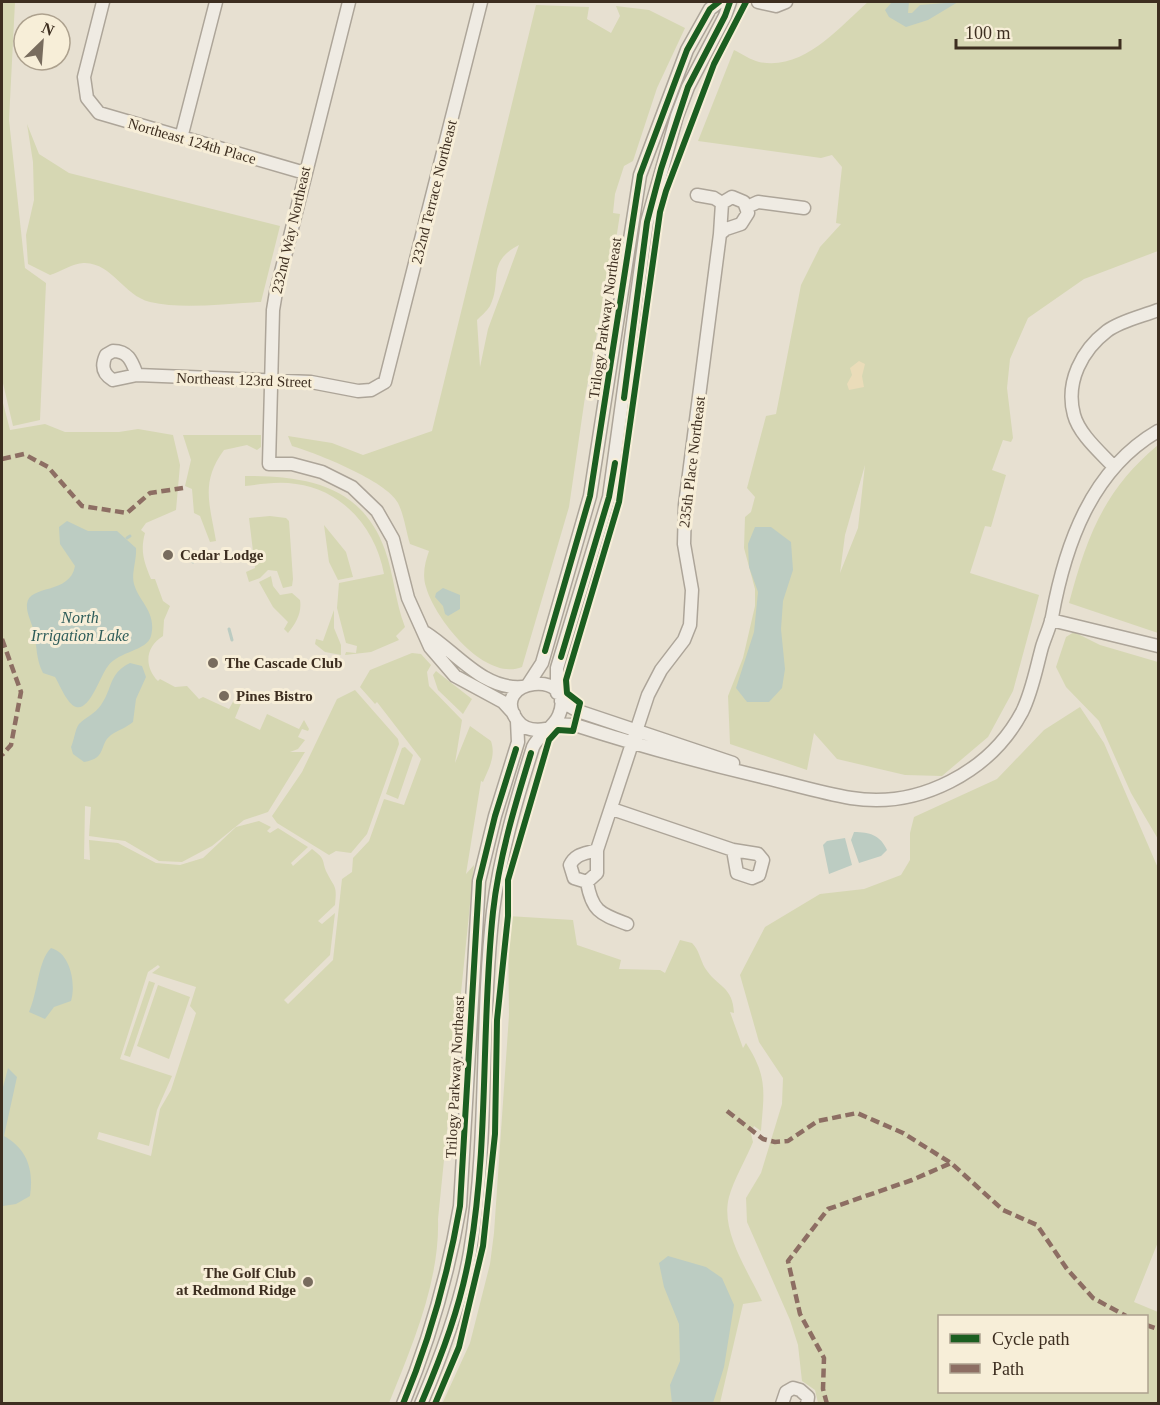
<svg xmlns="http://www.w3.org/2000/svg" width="1160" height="1405" viewBox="0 0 1160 1405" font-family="Georgia,serif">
  <rect width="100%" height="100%" fill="#e7e0d1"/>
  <path fill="#d6d7b3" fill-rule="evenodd" d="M2 2H15L9 120 25 268 46 283 40 420 13 426 2 379Z
    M868 2H1158V251L1084 279 1028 318 1010 359 1007 388 1013 438 1011 442 1003 440 992 470 1006 475 991 527 985 526 970 573 1039 595 1013 691 988 737 942 776 905 775 837 759 814 733 807 770 730 744 728 696 743 658 755 606V589L744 548 745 517 751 512 755 497 747 488 766 416 776 414 801 285 820 247 841 224 836 223 842 167 832 155 821 158 698 141 734 50C742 54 751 60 759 62 804 71 838 28 868 2ZM865 465 858 528 840 573 845 535Z
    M536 5 589 7 587 19 611 33 620 16 616 6 649 10 685 28 657 88 633 161 624 166 615 194 613 213 620 214 605 311H601L585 397 569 507 522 667C485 682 435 619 426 587 422 575 425 562 429 551L410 544C406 531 404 515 398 503 387 481 316 453 292 446L288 436 332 443 363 455 432 431ZM519 245 488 329 480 367 477 320C481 316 487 311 490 306 503 280 485 263 519 245Z
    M27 124 39 154 69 173 280 226 261 302C225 303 185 310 150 302 123 295 113 264 85 263 75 262 60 272 50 275L28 264 26 235 34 200 33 162Z
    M2 399 10 430 45 424 65 432H119L138 429 173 435 180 465 176 510 146 523 141 530 145 533C140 551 144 562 151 579H155L163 601 170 606 164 620 163 636C145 647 144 667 158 681L160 679 175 687 187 686 199 699 203 697 229 709 235 698 242 701 235 718 260 730 267 714 299 729 304 720 309 729 308 731 302 729 298 737 305 740 298 749 290 752H305L268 812 244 820 212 846 182 862 159 861 125 841 89 836 91 807 85 806 84 859 90 860 89 840 118 843 156 863 180 865 203 858 236 827 259 821 271 827 267 831 270 833 278 828 308 847 291 863 293 866 312 849C327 860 321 860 327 873 335 889 337 884 335 905L318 921 322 924 335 913 330 955 284 1000 288 1004 333 960 342 879 352 872 353 858 369 841 384 799 404 805 421 759 377 702 375 704 360 687 370 670 412 653 421 654 431 665 427 672 429 686 462 720 455 763 470 726 491 741C496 756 489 768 483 782L481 781 466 874 474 865 438 1219C440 1281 412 1346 389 1403H2ZM158 965 160 967 152 973 196 987 190 1006 196 1013 171 1090 160 1109 151 1156 97 1139 99 1132 149 1146 157 1110 172 1076 120 1059 148 972Z
    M183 435H261V447L257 450 247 445 224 450C200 482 210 505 216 541L210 542 200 516 194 513 192 489 185 486 191 460Z
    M1158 445V633L1069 603C1087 536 1104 490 1158 445Z
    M245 476C306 476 362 485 385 550 394 575 395 601 405 627L396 636 399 640 371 652 345 655 346 652 356 653 357 646 346 643 337 608 339 583 384 574C376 529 343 490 296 484 279 481 262 484 245 486Z
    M270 516 286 518 289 521 293 579 292 586 283 588 277 571 268 570 260 578 249 582 246 572 255 568 249 518Z
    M324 525 346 552 353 577 338 580 329 562Z
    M271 576 273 586 280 595 292 593 300 600C302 613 296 623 288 633L284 629 288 622 273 607 259 582Z
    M334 610V628L341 645V655L325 652 315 644 316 639 323 641Z
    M1074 632 1100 645 1158 662V839L1131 793 1099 721 1066 687 1056 667 1066 637Z
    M436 671 472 699 463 714 438 690 433 675Z
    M355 690 398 739 399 744 367 834 351 853 336 851 329 855 277 823 272 816 302 772 337 699Z
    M1080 707 1104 743 1158 868V1242L1134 1302 1158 1312V1403H818L815 1390 802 1381 798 1345 790 1320 747 1222 746 1198 761 1173 782 1104 783 1078 759 1042 740 975 765 927 820 894 864 889 901 875 910 860V833L914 817 997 779 1044 730ZM940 1316H1146V1392H940Z
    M405 747 413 755 398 799 386 794 402 748Z
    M508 916 573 920 577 945 621 960 619 969 660 970 665 973 680 940 692 943C699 950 700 959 705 968 717 987 733 986 734 1013L730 1012 743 1048 746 1043C768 1077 764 1092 761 1131L754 1126 751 1134 753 1142C746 1159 734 1179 729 1197 720 1231 748 1271 762 1301L743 1304 720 1403 442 1404 470 1343 490 1264 494 1233 509 1015Z
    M149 981 155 983 130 1057 124 1055Z
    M158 985 190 997 169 1059 137 1046Z"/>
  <path fill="#eadcb9" d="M859 361 865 364 862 376 864 387 849 390 847 384 852 375 850 368Z"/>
  <path fill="#bcccc2" d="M892 2H909L908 13H912L920 5 958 2 928 20 906 27 889 17 885 10Z
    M67 521 88 531H117L136 548C137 559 131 574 134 584 139 602 157 612 151 636 147 651 119 651 108 666 100 676 90 711 76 707 67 704 60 685 55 677L43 673C36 660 37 646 34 632 32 623 26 613 27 604 29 584 70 595 75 566L60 544 59 527Z
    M755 527H771L791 542 793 570 783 601 781 629 785 669 782 688 769 702H747L736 688 754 632 758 592 749 567 748 544Z
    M443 588 460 595V609L448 616 445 614 443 606 435 597 436 593Z
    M130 663 142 666 146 677 136 699 133 722C126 728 118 730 111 735 98 745 108 758 84 762L73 754 71 747C74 741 75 729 79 724 86 717 95 714 101 705 113 688 108 674 130 663Z
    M854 832C870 832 880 835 887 850L881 856 859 863 851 840Z
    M845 838 852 865 829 874 823 845 827 841Z
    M51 948C71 953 76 985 71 1001L54 1007 45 1019 29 1012C38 992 38 960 51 948Z
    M8 1068 17 1077 4 1136C27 1149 34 1169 30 1196L16 1204 3 1206 2 1091Z
    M668 1256 706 1267 722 1278 734 1305 724 1367 713 1403H672L670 1385 680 1361 679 1324 664 1287 659 1263Z"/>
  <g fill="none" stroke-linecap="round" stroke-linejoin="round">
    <path stroke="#bcccc2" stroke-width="3" d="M127 538 130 536
      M192 559 193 562
      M229 629 232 640"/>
    <g stroke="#ada599" stroke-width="15">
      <path id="minor" d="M103 2 84 77 87 98 99 113 305 173
        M349 2 276 292 273 310 269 464H292L322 472 352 487 377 511 393 539 408 598 430 647 455 676 503 702 514 714
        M758 2 776 6 786 2
        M181 138 216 2
        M697 195 714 198 722 203
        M747 207 758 202 804 208
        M137 375C132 362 129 351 113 351L106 355C101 366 103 374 113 380L137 375 311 382 358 391 371 390 385 382 481 2
        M1113 466C1100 452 1079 434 1074 415 1065 382 1082 350 1107 331 1120 321 1143 316 1158 310
        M1051 620 1158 646
        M426 633C456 652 483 690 522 687
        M529 683 542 663 590 496 640 175 687 50 710 9 719 2
        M557 693V668L609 497 647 222 677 116 688 87 725 16 730 2
        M561 701 578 711 733 763
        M553 724 575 725C637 745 699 762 762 777 792 784 821 793 851 798 919 809 990 772 1022 712 1032 692 1036 669 1042 647 1045 637 1050 627 1052 617 1065 545 1091 470 1158 431
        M612 809 733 850 758 854 763 860 759 875 752 878 737 873 733 850
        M597 850C585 854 576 853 570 865L574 878 587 882 597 873V850L648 695 661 670 684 640 690 625 692 590 684 544 685 505 720 234 726 229 741 224 748 213 744 202 732 197 722 203 720 234
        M587 882C592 912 601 914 627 924
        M403 1404C430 1339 448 1275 460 1206L479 881 495 816 518 742 517 721
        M421 1404C442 1355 461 1304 470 1252 489 1139 480 1024 493 911 500 855 516 801 533 747 539 734 554 728 559 715 578 668 487 678 517 720 524 730 535 731 546 729
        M782 1404 786 1392 793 1388 800 1390 808 1397 807 1404"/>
    </g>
    <use href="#minor" stroke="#efebe3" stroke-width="12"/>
    <path stroke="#8d6e63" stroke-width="4.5" stroke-dasharray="9 4.5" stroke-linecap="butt" d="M2 459 24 454 48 467 82 506 127 513 150 493 183 488
      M2 639 21 692 11 745 2 755
      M727 1111 763 1139 775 1142 788 1141 818 1121 857 1113 903 1133 951 1163 1003 1210 1037 1225 1067 1269 1093 1298 1126 1316
      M1146 1325 1158 1329
      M827 1404 823 1389 824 1358 800 1314 788 1261 828 1209 912 1180 951 1163"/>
    <g stroke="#f7eed8" stroke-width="10">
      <path id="cycleway" d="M624 398 647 222 661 169 688 87 725 16 730 2
        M545 651 590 496 640 175 687 50 710 9 719 2
        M561 657 609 497 615 463
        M403 1404C430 1339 448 1275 460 1206L479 881 495 816 516 749
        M421 1404C442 1355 461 1305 470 1252 489 1140 481 1025 493 912 499 857 515 805 531 753
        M435 1404 459 1347 483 1246 495 1134 497 1020 508 916V880L549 740 558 730 573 731 580 703 567 693 566 680 619 502 660 212 666 191 714 64 746 2"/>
    </g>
    <use href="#cycleway" stroke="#1b5e20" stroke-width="6"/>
  </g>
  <g fill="#786c5e" stroke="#f7eed8" stroke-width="2">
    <circle cx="168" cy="555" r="6"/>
    <circle cx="213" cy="663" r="6"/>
    <circle cx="224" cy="696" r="6"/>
    <circle cx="308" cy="1282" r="6"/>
  </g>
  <g text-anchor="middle" stroke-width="6" stroke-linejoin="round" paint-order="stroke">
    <g font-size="15" fill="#3d2e20" stroke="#f7eed8">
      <text transform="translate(192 141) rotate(16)" y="5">Northeast 124th Place</text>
      <text transform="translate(434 192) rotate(-76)" y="5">232nd Terrace Northeast</text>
      <text transform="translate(291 230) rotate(-77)" y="5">232nd Way Northeast</text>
      <text transform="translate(605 318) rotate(-82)" y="5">Trilogy Parkway Northeast</text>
      <text transform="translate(244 380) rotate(2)" y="5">Northeast 123rd Street</text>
      <text transform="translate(692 462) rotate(-83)" y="5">235th Place Northeast</text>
      <text transform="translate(455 1077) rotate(-87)" y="5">Trilogy Parkway Northeast</text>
    </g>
    <g font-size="15" font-weight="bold" fill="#3d2e20" stroke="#f7eed8" text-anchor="start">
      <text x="180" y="560">Cedar Lodge</text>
      <text x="225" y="668">The Cascade Club</text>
      <text x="236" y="701">Pines Bistro</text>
      <text x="296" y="1278" text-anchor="end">The Golf Club<tspan x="296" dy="17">at Redmond Ridge</tspan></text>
    </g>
    <g font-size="16" font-style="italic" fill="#2f5d5a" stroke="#f7eed8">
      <text x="80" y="623">North<tspan x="80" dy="18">Irrigation Lake</tspan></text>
    </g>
  </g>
  <rect width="1160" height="1405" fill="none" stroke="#3d2e20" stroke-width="6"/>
  <rect x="938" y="1315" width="210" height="78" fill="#f7eed8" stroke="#ada18e" stroke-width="1.5"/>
  <rect x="950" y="1334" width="30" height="9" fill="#1b5e20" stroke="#ada18e" stroke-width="1.5"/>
  <text x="992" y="1345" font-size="18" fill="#3d2e20">Cycle path</text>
  <rect x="950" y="1364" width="30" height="9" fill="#8d6e63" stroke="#ada18e" stroke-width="1.5"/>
  <text x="992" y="1375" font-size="18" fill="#3d2e20">Path</text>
  <g transform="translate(42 42) rotate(25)"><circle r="28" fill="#f7eed8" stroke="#ada18e" stroke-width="1.5"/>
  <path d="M0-4.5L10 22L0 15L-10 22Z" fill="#786c5e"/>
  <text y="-9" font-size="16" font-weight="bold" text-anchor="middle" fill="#3d2e20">N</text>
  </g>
  <path d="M956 39v9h164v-9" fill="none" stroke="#3d2e20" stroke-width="3"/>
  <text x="965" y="39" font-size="18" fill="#3d2e20" stroke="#f7eed8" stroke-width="4.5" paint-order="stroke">100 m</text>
</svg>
